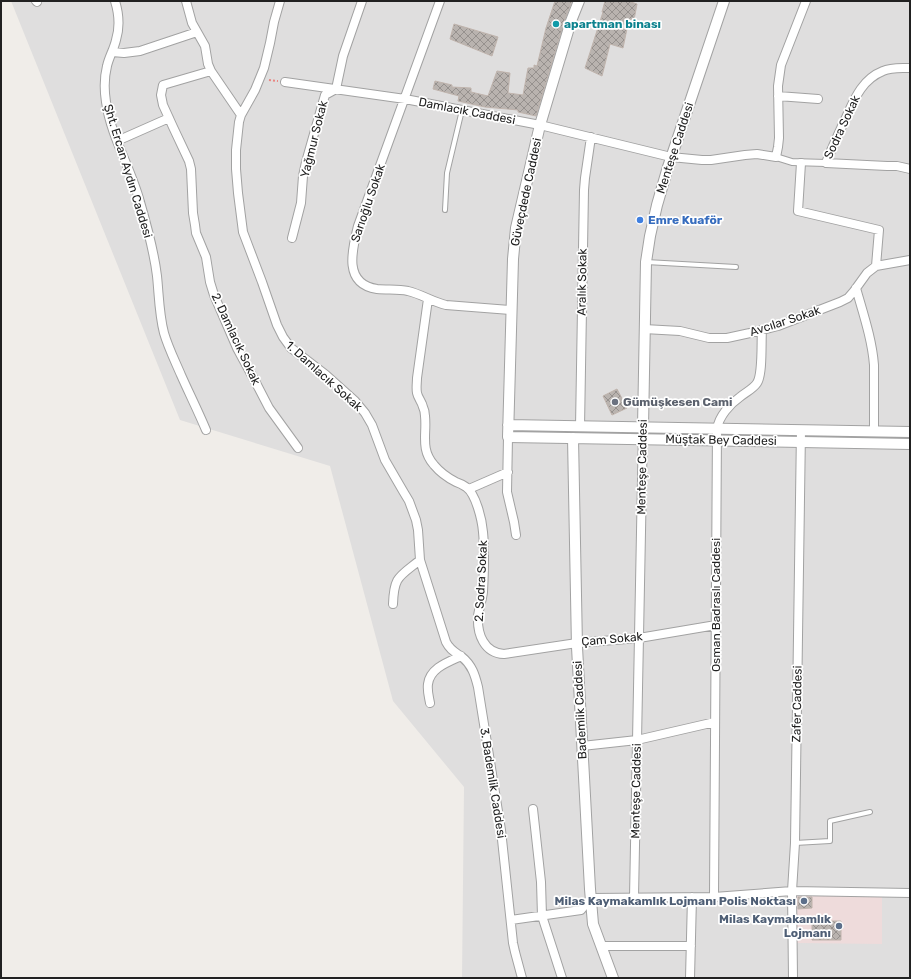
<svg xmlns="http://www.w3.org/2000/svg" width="911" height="979" viewBox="0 0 911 979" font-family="Rubik,sans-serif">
  <defs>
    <pattern id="building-cross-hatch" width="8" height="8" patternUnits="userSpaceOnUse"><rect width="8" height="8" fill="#b9b3af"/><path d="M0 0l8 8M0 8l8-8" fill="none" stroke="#96918e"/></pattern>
  </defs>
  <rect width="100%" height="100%" fill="#f0ede9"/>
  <path fill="#dfdede" d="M11 1H910V978H462L464 787 393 701 330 466 180 420Z"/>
  <path fill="#eedbdb" d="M797 894 882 895V944L797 943Z"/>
  <path fill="url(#building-cross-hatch)" stroke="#c0b4ad" d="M555 1H572L565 19 536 116 518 112V110L485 107 458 101 459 96 433 89 435 81 452 85V87L471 88V92L488 96 497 71 510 73 508 93 523 95 528 68H534V65L537 66 546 28Z
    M605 1H628L637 4 634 20 629 19 623 48 610 44 602 76 585 68 603 12H602Z
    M454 24 498 37 492 56 450 39Z
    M617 389 627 408 612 415 603 396Z
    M798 897H812V908L798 909Z
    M812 921H841V940H812Z"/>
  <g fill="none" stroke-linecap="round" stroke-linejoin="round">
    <g stroke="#a2a2a2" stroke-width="6">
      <path id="service" d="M445 210 447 173 462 110
        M646 262 736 267
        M795 843 830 841V821L870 812"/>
    </g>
    <g stroke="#a2a2a2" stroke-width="8">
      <path id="pedestrian" d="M776 157 792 162 826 163"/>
    </g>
    <g stroke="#a2a2a2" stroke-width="10">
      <path id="minor" d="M36 1 37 2
        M115 1C119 14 120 27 116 40 114 49 109 57 107 66 104 78 104 89 106 102 111 137 131 168 140 202 147 226 154 251 157 276 159 295 159 314 164 333 168 347 175 361 181 375 189 393 198 411 206 430
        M186 1 192 23 205 46 208 64 211 71 241 115
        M280 1 274 22 270 43 264 68 255 90 241 115 239 122 236 150V169L238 193 243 232 262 282 277 325 283 337 291 348 326 375 355 401 365 413 372 425 385 460 403 491 409 501 416 520 418 530 420 560 446 642C450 650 455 652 462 657 472 665 475 675 478 687L501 830 513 943 515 952 522 978
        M440 1 358 226C352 250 343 284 377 289 388 290 398 289 408 291 421 294 433 302 446 305L511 310
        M112 52 124 53 140 51 197 32
        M910 68C901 68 891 67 883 71 860 80 853 103 843 124 837 137 831 150 826 163L887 166H897L910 169
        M211 71 163 85 161 95 163 105 173 127 189 161 191 169 193 213 195 225 196 233 206 257 210 282 214 295 237 348 256 383 269 408 298 448
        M285 82 405 99 540 125 671 157 702 160H711L745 155 757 154 776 157 778 147 779 138 778 86 781 65 806 1
        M778 96 818 99
        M117 141 169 118
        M801 163 798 211 879 230 876 266
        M292 238 301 203 303 176 306 162 325 95 336 89 343 56 362 1
        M856 288C863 313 872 339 874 365V431
        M428 299 417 378C417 383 416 388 417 393 418 398 422 402 423 407 424 409 425 413 425 416 427 434 420 449 434 465 439 471 448 478 456 482 459 483 463 485 466 487 476 494 482 520 483 532 485 552 484 573 483 592 482 601 479 608 478 616 477 634 484 653 504 654L577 643 639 638 716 625
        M644 329 680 331 709 338H727L750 333 778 326 840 302 848 298 854 291 867 273 876 266 910 260
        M580 427 584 190 585 178 591 137
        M508 437 507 492 514 522 516 535
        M469 489 508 472
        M393 604C394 576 399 577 420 560
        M430 703C429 697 427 691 428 684 430 668 448 662 461 656
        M582 746 637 740 715 722
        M533 809 541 882 542 916 553 950 562 978
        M714 897 717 429C719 416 730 404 740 397 746 392 753 389 757 383 763 374 761 342 762 330
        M634 898 643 427
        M511 920 581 910 591 898 714 897 792 891 910 893
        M601 946H691
        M690 978 692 897
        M793 978 792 891 795 843 801 430"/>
    </g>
    <g stroke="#a2a2a2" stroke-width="12">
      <path id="tertiary" d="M579 1 571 21 540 125 516 228 513 259 508 437 801 442 910 444
        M508 425 910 432
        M643 427 646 262 650 236 657 205 668 167 724 1
        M573 438 577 647 590 889 593 924 613 978"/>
    </g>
    <path stroke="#e98581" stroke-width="2" stroke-dasharray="2 2" stroke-linecap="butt" d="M269 80 278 81"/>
    <use href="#service" stroke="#fff" stroke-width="4"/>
    <use href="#pedestrian" stroke="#fff" stroke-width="6"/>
    <use href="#minor" stroke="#fff" stroke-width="8"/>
    <use href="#tertiary" stroke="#fff" stroke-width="10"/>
  </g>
  <circle fill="#0f9aa8" stroke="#fff" stroke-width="1.5" cx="556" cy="24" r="4"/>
  <circle fill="#3f7fe0" stroke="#fff" stroke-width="1.5" cx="640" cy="220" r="4"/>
  <circle fill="#6b7280" stroke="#fff" stroke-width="1.5" cx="615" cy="402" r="4"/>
  <g fill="#5c6f8a" stroke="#fff" stroke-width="1.5">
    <circle cx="804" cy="901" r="4"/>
    <circle cx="839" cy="926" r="4"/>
  </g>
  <g text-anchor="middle" stroke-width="3.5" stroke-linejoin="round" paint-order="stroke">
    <g font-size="12" font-weight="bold" fill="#0d838f" stroke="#fff" text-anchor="start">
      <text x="564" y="28">apartman binası</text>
    </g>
    <g font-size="12" fill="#212121" stroke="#fff">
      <text transform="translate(467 111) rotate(11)" y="4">Damlacık Caddesi</text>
      <text transform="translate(842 127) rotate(-65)" y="4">Sodra Sokak</text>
      <text transform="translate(314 139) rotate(-76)" y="4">Yağmur Sokak</text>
      <text transform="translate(675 148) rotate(-72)" y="4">Menteşe Caddesi</text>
      <text transform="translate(128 171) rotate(73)" y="4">Şht. Ercan Aydın Caddesi</text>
      <text transform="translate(526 192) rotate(-78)" y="4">Güveçdede Caddesi</text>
      <text transform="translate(368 203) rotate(-71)" y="4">Sarıoğlu Sokak</text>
      <text transform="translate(582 282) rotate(-89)" y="4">Aralık Sokak</text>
      <text transform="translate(785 321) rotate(-18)" y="4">Avcılar Sokak</text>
      <text transform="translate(236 339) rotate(65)" y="4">2. Damlacık Sokak</text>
      <text transform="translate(324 376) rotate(42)" y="4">1. Damlacık Sokak</text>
      <text transform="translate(721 440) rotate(1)" y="4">Müştak Bey Caddesi</text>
      <text transform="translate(642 467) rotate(-89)" y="4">Menteşe Caddesi</text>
      <text transform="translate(481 581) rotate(-87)" y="4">2. Sodra Sokak</text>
      <text transform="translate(716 605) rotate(-90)" y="4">Osman Badraslı Caddesi</text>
      <text transform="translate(612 639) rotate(-5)" y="4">Çam Sokak</text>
      <text transform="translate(797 704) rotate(-89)" y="4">Zafer Caddesi</text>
      <text transform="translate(580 710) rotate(-93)" y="4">Bademlik Caddesi</text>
      <text transform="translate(493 783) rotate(81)" y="4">3. Bademlik Caddesi</text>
      <text transform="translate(636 791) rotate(-89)" y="4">Menteşe Caddesi</text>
    </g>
    <g font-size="12" font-weight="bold" fill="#366cbe" stroke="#fff" text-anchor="start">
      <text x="648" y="224">Emre Kuaför</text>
    </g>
    <g font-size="12" font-weight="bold" fill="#5b616d" stroke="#fff" text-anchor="start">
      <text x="623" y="406">Gümüşkesen Cami</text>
    </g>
    <g font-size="12" font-weight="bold" fill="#4e5e75" stroke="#fff" text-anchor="end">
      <text x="796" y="905">Milas Kaymakamlık Lojmanı Polis Noktası</text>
      <text x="831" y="923">Milas Kaymakamlık<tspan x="831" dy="14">Lojmanı</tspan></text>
    </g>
  </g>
  <rect width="911" height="979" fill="none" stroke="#212121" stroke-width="4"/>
</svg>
